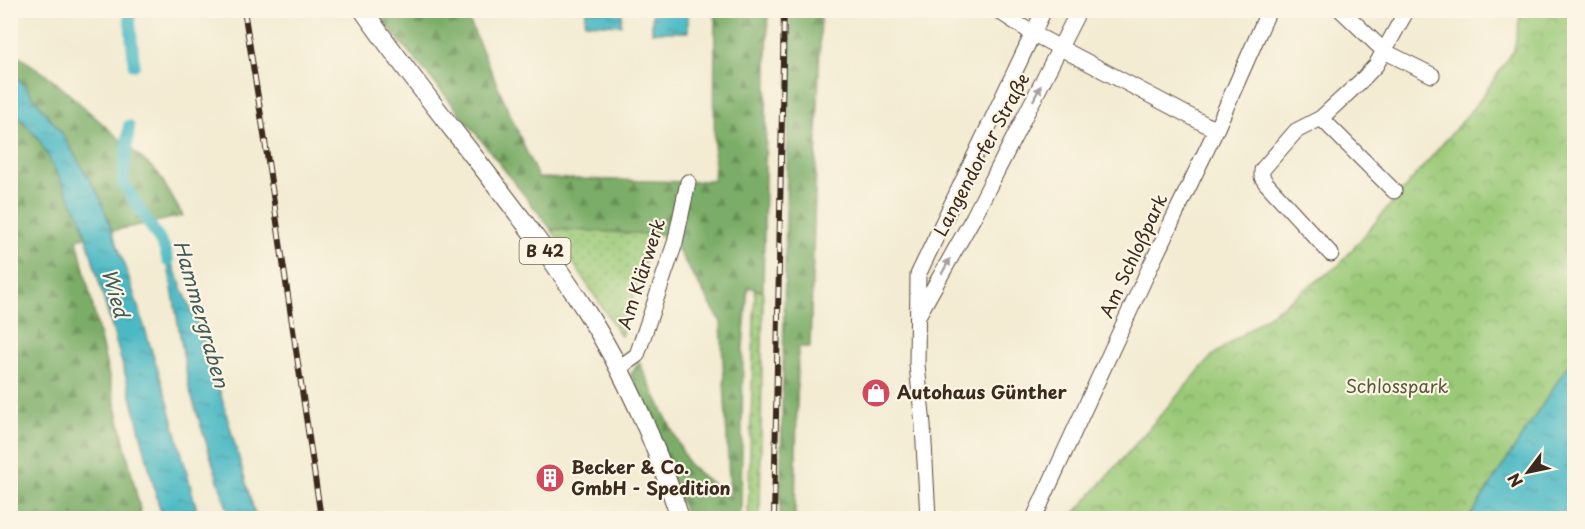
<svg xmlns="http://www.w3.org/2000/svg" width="1585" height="529" viewBox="0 0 1585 529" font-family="'Playpen Sans',sans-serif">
  <defs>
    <pattern id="grass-dots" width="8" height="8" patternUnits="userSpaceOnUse" patternTransform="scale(1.5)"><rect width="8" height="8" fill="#9ac977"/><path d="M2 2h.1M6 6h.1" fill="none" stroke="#7fa361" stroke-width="1.8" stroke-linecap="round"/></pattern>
    <pattern id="forest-firs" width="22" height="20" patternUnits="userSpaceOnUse" patternTransform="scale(1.5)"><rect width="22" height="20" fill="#7bad68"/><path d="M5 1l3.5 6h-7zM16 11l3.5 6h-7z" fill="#668d55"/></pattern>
    <pattern id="park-crowns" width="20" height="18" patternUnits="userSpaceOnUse" patternTransform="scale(1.5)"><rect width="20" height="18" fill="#9ac977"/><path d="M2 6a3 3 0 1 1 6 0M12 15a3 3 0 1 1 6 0" fill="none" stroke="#7fa361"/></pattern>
    <pattern id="water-ripples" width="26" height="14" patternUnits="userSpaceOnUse" patternTransform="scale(1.5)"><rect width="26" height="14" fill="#4bb9c4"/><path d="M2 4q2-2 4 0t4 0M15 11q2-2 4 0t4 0" fill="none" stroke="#40979f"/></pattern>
  </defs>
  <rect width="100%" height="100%" fill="#fcf5e5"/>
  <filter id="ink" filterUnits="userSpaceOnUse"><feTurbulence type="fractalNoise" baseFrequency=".0167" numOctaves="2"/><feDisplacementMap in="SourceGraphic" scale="12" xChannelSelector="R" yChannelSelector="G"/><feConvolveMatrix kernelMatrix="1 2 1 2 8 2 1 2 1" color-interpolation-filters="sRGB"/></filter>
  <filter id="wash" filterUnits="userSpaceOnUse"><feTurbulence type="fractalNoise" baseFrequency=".008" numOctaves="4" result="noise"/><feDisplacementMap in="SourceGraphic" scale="24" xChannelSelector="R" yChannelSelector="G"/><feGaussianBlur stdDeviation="1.35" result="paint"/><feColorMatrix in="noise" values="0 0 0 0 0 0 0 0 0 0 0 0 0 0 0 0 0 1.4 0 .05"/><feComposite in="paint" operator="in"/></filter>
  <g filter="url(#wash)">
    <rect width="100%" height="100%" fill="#f3ebd2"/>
    <path fill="url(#grass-dots)" stroke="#6a7a4a" stroke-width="1.5" d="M551 229 653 234 621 336Z
      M755 290 763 291 760 518H748Z"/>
    <path fill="url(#forest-firs)" stroke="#5b6c43" stroke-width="1.5" d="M382 11H465L538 178 688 182 714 180 715 11H768L763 291 748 287 743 346 741 518H687L631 374 639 362 689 465 730 498 721 322 669 235 551 229 459 112 382 20Z
      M790 11H821L810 347H798L795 518H780Z
      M11 51 51 78 158 173 183 216 112 231 99 195 60 131 18 78 11 71Z
      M10 108 38 138 81 218 86 237 77 239 142 518H19L11 498Z"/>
    <path fill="url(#park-crowns)" stroke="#6a7a4a" stroke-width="1.5" d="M1521 11H1574V356L1469 518H1071L1212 356 1339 265 1480 100 1514 50Z"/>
    <path fill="url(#water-ripples)" stroke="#437271" stroke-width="1.5" d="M586 11H622L621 25 585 23Z
      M652 11H688V32H652Z
      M11 71 18 78 60 131 99 195 125 266 167 399 199 518H162L128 384 81 218 38 138 11 108Z
      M165 247 208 350 256 518H230L189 388Z
      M1574 356V518H1469Z"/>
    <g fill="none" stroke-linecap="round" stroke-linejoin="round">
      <path stroke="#4bb9c4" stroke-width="12" d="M129 10 134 65
        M129 126 123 183 164 247 168 261"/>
    </g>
  </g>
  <g filter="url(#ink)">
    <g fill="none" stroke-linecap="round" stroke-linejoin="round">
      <g stroke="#574739" stroke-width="17">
        <path id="minor" d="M997 10 1032 33 1216 130
          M1341 10 1384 51 1432 75
          M1321 118 1394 191
          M1331 254 1266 183 1262 177V170L1296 131 1321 118 1362 80 1376 65 1407 10
          M919 314 973 218 1079 10
          M619 368 637 355 675 243 688 182
          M928 518 923 425 917 365 918 275 1044 10
          M1034 518 1150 267 1216 130 1269 10"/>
      </g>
      <g stroke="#574739" stroke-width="20">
        <path id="major" d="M363 10C435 113 519 206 586 311 627 376 657 446 680 518"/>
      </g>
      <use href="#minor" stroke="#fff" stroke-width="15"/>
      <use href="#major" stroke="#fff" stroke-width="18"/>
      <g stroke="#3b2a1e" stroke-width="6">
        <path id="rail" d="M244 10 263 128 321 518
          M774 518 784 10"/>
      </g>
      <use href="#rail" stroke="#fcf5e5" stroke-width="4" stroke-dasharray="11" stroke-linecap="butt"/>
    </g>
    <defs><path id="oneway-solid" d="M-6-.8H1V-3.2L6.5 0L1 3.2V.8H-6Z" transform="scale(1.5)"/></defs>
    <g fill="#a79f9a">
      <use href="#oneway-solid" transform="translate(1037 93) rotate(-63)"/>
      <use href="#oneway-solid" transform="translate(946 266) rotate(-61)"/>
    </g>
  </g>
  <defs>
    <g id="shop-disc" transform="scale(1.5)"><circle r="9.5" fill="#d1495b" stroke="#fcf5e5"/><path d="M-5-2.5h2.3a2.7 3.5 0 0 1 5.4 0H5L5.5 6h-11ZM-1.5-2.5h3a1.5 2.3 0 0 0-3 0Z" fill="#fff"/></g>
    <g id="building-disc" transform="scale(1.5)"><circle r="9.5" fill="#d1495b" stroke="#fcf5e5"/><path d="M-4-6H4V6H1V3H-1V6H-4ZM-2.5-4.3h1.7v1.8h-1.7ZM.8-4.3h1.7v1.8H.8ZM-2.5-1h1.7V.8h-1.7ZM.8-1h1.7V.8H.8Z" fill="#fff"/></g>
  </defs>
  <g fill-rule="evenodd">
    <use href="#shop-disc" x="876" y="393"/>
    <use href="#building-disc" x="550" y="478"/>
  </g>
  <g text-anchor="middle" stroke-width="4.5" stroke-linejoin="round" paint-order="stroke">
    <rect fill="#fcf5e5" stroke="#75675a" stroke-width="1.5" x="519.5" y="238" width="51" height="26" rx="4.5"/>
    <g font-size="16" font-weight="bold" fill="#3b2a1e">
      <text x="545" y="257">B 42</text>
    </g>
    <g font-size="18" fill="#3b2a1e" stroke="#fcf5e5">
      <text transform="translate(982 155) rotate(-62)" y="6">Langendorfer Straße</text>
      <text transform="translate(1134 256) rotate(-65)" y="6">Am Schloßpark</text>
      <text transform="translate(642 274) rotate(-72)" y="6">Am Klärwerk</text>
    </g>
    <g font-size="18" fill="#585a39" stroke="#fcf5e5">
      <text x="1397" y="393">Schlosspark</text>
    </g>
    <g font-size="18" font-weight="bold" fill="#3b2a1e" stroke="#fcf5e5" text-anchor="start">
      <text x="897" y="399">Autohaus Günther</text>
      <text x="571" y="474">Becker &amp; Co.<tspan x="571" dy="21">GmbH - Spedition</tspan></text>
    </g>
    <g font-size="20" font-style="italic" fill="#415c58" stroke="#fcf5e5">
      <text transform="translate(115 293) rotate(74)" y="7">Wied</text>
      <text transform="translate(201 314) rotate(74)" y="7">Hammergraben</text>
    </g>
  </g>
  <rect width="1585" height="529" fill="none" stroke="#fcf5e5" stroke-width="36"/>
  <g transform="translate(1528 472) rotate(238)" stroke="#fcf5e5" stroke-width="4.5" paint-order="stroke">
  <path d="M0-4.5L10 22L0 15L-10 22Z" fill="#3b2a1e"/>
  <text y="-9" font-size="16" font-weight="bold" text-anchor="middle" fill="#3b2a1e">N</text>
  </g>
</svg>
